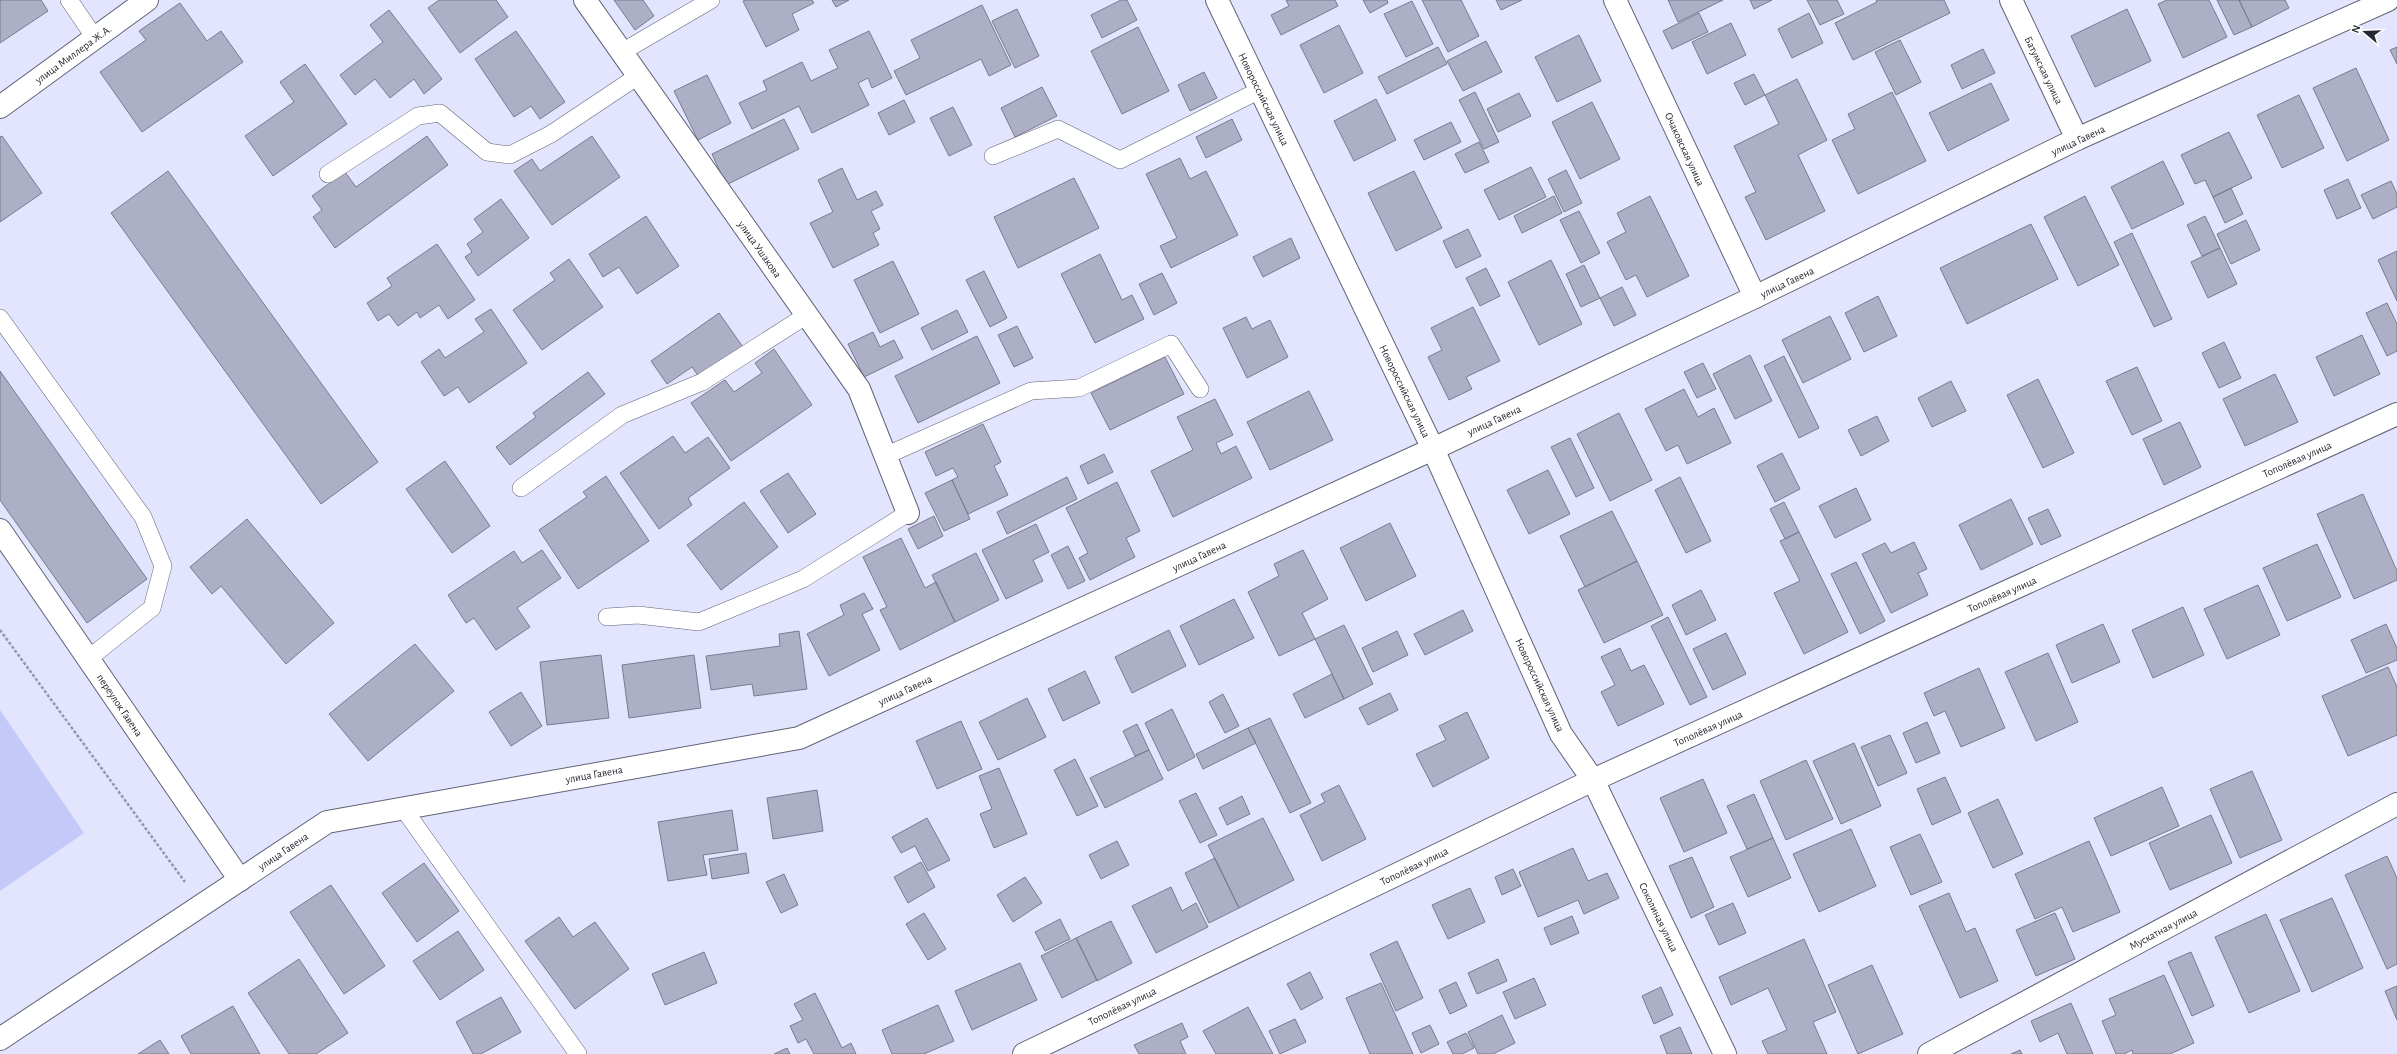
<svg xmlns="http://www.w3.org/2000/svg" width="2397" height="1054" viewBox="0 0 2397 1054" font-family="'Alegreya Sans',sans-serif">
  <rect width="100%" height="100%" fill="#e2e5fd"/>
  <path fill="#c5c9f9" d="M0 710 84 833 0 891Z"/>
  <path fill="#adafc6" stroke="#797b90" d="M0 0H41L48 11 0 43Z
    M439 0H496L508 17 460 53 428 8Z
    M614 0H643L654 16 635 30Z
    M746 0H812L814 3 792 14 799 30 766 47 743 1Z
    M832 0H849L836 7Z
    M1121 0H1127L1137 20 1102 38 1091 15Z
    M1286 0H1335L1338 6 1281 35 1271 15 1289 6Z
    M1363 0H1387L1388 3 1370 13Z
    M1422 0H1461L1479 36 1448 52Z
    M1496 0H1522L1501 10Z
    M1668 0H1723L1678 22Z
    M1750 0H1772L1754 9Z
    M1807 0H1837L1844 14 1820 25Z
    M1876 0H1944L1950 13 1853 60 1835 23 1877 2Z
    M2167 0H2209L2227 37 2183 58 2158 4Z
    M2217 0H2239L2252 27 2234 35Z
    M2239 0H2285L2289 8 2252 27Z
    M1412 1 1433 44 1406 57 1384 14Z
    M180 3 207 41 221 31 243 62 142 132 100 72 146 40 139 31Z
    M982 5 1011 65 989 76 981 59 906 95 894 71 920 58 911 40Z
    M1017 9 1039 56 1015 68 992 21Z
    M2127 9 2151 61 2095 87 2071 36Z
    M389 10 442 79 424 94 414 79 390 98 375 79 355 95 340 75 383 42 370 25Z
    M1699 13 1708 32 1672 49 1663 31Z
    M1809 13 1823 43 1792 58 1778 29Z
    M1731 23 1746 55 1707 74 1692 42Z
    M1339 25 1363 73 1324 93 1300 45Z
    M1138 27 1169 91 1122 114 1091 51Z
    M516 31 565 102 540 119 531 106 514 117 475 59Z
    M869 31 892 78 872 88 868 78 858 83 869 105 812 133 799 106 752 129 739 103 767 90 763 81 802 62 811 81 838 68 829 50Z
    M1579 35 1601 81 1557 102 1535 57Z
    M1900 40 1921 82 1896 95 1875 52Z
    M1486 41 1502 72 1463 91 1447 61Z
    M1438 47 1447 64 1387 94 1378 77Z
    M2397 47V64L2390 50Z
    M1983 49 1995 73 1962 89 1951 65Z
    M305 64 347 124 273 176 245 136 294 102 280 82Z
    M2356 68 2389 140 2347 161 2313 88Z
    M1204 72 1217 98 1190 111 1178 85Z
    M1754 74 1765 95 1745 105 1734 83Z
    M707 75 731 123 698 140 674 91Z
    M1797 79 1827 140 1798 155 1825 211 1766 240 1745 197 1756 192 1734 146 1779 124 1765 95Z
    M1991 83 2009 120 1948 151 1929 113Z
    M1042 87 1057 116 1015 137 1001 108Z
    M1475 92 1499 142 1484 149 1459 100Z
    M1892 92 1926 161 1858 194 1832 140 1855 129 1848 114Z
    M1519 93 1531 116 1498 132 1487 109Z
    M2299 95 2324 148 2282 168 2257 115Z
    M1376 99 1396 140 1354 161 1334 121Z
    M904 100 915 122 889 135 878 113Z
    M1592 102 1620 159 1580 179 1552 122Z
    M953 107 972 145 949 156 930 118Z
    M784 119 799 149 726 185 712 154Z
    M1232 119 1242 140 1206 158 1196 137Z
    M1451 122 1461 142 1424 160 1414 140Z
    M2229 132 2252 178 2213 197 2205 180 2195 184 2181 155Z
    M2 136 42 193 0 222V137Z
    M427 136 448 165 335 248 313 217 322 210 312 196 345 172 356 187Z
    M592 136 620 177 552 225 514 171 532 159 540 171Z
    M1479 142 1489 162 1465 173 1455 154Z
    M1180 158 1190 179 1206 171 1238 235 1171 268 1160 246 1177 238 1146 174Z
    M2163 161 2184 204 2132 229 2111 187Z
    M1531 167 1546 197 1499 220 1484 190Z
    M842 168 857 200 876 191 883 205 871 211 880 229 873 233 879 245 833 268 810 223 833 212 818 180Z
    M1566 170 1582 203 1564 212 1548 179Z
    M168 171 378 462 321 504 111 213Z
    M1414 171 1442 228 1396 251 1368 193Z
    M1074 178 1099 228 1018 268 994 217Z
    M2348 179 2361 208 2337 219 2324 190Z
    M2391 181 2397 194V207L2373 219 2361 195Z
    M2231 188 2243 214 2225 223 2213 197Z
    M1554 196 1562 213 1522 233 1514 216Z
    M1650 196 1689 276 1647 297 1636 275 1626 280 1607 242 1626 232 1617 213Z
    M2085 196 2119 265 2078 286 2044 217Z
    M501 199 529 238 478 276 465 257 472 252 467 244 483 232 474 219Z
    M1579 211 1600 253 1581 263 1560 220Z
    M646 216 679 266 637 294 619 267 603 277 589 254Z
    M2205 216 2220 248 2202 256 2187 225Z
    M2246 220 2260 250 2231 264 2217 234Z
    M2031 224 2058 279 1967 324 1940 268Z
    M1468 229 1481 256 1456 268 1443 241Z
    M2132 233 2172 319 2154 327 2114 242Z
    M1291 238 1300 258 1263 277 1253 257Z
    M437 244 475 300 448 319 439 305 420 318 417 312 398 326 389 314 378 321 367 303 392 286 387 278Z
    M2220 248 2237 284 2208 298 2191 262Z
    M2397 251V301L2378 260Z
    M1100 254 1122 300 1132 295 1144 319 1095 343 1061 274Z
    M569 259 603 307 542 350 513 310 555 280 550 273Z
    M1551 260 1582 324 1539 345 1508 282Z
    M893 261 919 314 880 333 854 280Z
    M1584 265 1600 298 1581 307 1566 274Z
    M1486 268 1500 296 1480 306 1466 278Z
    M984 271 1007 318 990 327 966 280Z
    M1162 273 1177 303 1154 315 1139 284Z
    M1622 287 1636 315 1614 326 1600 298Z
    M1878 296 1897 336 1864 352 1845 313Z
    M2387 303 2397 324V351L2387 356 2366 313Z
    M1473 307 1500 361 1466 377 1472 389 1449 400 1428 357 1442 350 1431 328Z
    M491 309 527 363 469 403 458 387 444 396 421 362 439 349 445 358 484 332 475 319Z
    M957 310 968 332 932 350 921 328Z
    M719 313 743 347 699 377 692 367 667 384 651 361Z
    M1830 316 1851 359 1803 383 1782 340Z
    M1246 317 1252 329 1270 320 1288 357 1247 378 1223 328Z
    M1017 326 1033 358 1014 367 998 335Z
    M873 332 880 347 894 340 903 358 864 377 848 344Z
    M2362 335 2380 374 2334 396 2316 357Z
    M977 336 1000 383 918 423 895 376Z
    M2224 342 2241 378 2219 388 2202 353Z
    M774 349 812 405 731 461 691 403 725 380 734 392 762 373 755 363Z
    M1750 355 1772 401 1735 419 1713 374Z
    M1784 356 1819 428 1799 438 1764 366Z
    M1165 357 1184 394 1110 430 1091 393Z
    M1703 363 1716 389 1697 398 1684 372Z
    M2137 367 2162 421 2132 435 2106 381Z
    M0 371 147 579 87 623 0 500Z
    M588 372 605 394 510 465 496 447 536 417 533 413Z
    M2275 374 2298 422 2245 446 2223 399Z
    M2038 379 2074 453 2043 468 2007 395Z
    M1951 381 1966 411 1932 427 1918 398Z
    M1684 389 1698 417 1714 408 1731 443 1687 464 1678 445 1666 451 1645 409Z
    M1309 391 1333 440 1270 470 1247 422Z
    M1215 399 1233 435 1216 443 1221 454 1236 446 1252 478 1173 517 1151 471 1193 450 1177 417Z
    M1619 413 1652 480 1610 501 1577 434Z
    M1877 416 1889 441 1861 456 1848 430Z
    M2180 422 2201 467 2164 485 2143 439Z
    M983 424 1001 462 994 466 1008 495 968 514 952 480 958 477 953 468 936 476 925 452Z
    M673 436 685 453 708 437 730 468 688 498 692 505 659 529 620 473Z
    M1570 438 1594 488 1576 497 1551 447Z
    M1782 453 1800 489 1775 502 1757 466Z
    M1104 454 1113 472 1088 484 1080 466Z
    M445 461 490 526 452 553 406 489Z
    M1548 470 1570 514 1529 534 1507 490Z
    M788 473 816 514 788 533 760 491Z
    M606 476 649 541 578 589 539 530 587 497 583 492Z
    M1067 477 1077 499 1007 534 997 512Z
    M1680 477 1711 541 1686 553 1655 490Z
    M952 480 970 519 944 531 925 493Z
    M1117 482 1140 531 1126 538 1135 557 1090 580 1079 558 1088 553 1066 508Z
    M1856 488 1871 520 1835 538 1819 506Z
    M2363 494 2397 571V580L2354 599 2317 514Z
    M2011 499 2033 544 1981 570 1959 525Z
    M744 502 778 547 721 590 687 545Z
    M1784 502 1799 532 1785 539 1770 509Z
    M2048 509 2061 536 2041 545 2028 518Z
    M1612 511 1637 561 1585 587 1560 536Z
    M934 516 943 536 918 549 908 529Z
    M247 519 334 623 286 664 221 586 212 594 190 567Z
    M1390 523 1416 576 1366 601 1340 548Z
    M1036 524 1049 552 1033 560 1043 581 1006 599 982 550Z
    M1799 532 1848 632 1804 654 1774 593 1800 581 1780 541Z
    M901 538 925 588 936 582 955 622 900 650 880 610 887 607 863 557Z
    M1914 542 1927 569 1918 573 1928 595 1891 613 1862 554 1885 543 1891 553Z
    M2317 544 2341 597 2287 621 2263 568Z
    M1068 546 1085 581 1068 589 1051 555Z
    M542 550 561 578 517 608 530 627 496 650 474 618 466 623 448 595 514 551 522 563Z
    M1303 550 1328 599 1302 613 1315 639 1279 656 1248 592 1279 576 1274 564Z
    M976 553 999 600 955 622 932 575Z
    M1637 561 1663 615 1604 643 1578 590Z
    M1856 562 1885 621 1860 634 1831 574Z
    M2258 585 2280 635 2227 659 2204 609Z
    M1701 590 1716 620 1686 635 1672 605Z
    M864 593 873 609 862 614 880 650 829 676 807 634 844 615 840 605Z
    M1234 599 1254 638 1199 665 1180 626Z
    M2183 607 2204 655 2153 678 2132 630Z
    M1463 610 1473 631 1425 655 1414 634Z
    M1668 617 1707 697 1690 705 1651 626Z
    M2103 624 2120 662 2072 683 2056 645Z
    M2386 624 2397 648V660L2366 673 2351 640Z
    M1344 625 1373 684 1344 699 1315 639Z
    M1169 630 1186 666 1132 693 1115 657Z
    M799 631 807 689 754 696 752 684 711 690 706 656 780 646 779 634Z
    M1397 631 1408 655 1373 672 1362 648Z
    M1726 633 1746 674 1713 690 1693 649Z
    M415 644 454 691 368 761 329 714Z
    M1620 648 1631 671 1644 665 1664 704 1618 726 1601 692 1615 685 1601 657Z
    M2048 653 2078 722 2036 741 2005 672Z
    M601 655 609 718 547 725 540 662Z
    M694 655 701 708 629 718 622 665Z
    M2388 667 2397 687V735L2348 756 2322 696Z
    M1979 668 2005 728 1961 747 1945 711 1934 716 1924 693Z
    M1085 671 1100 703 1063 721 1048 689Z
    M1332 674 1344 699 1305 718 1293 694Z
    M521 692 542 726 511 746 489 712Z
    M1390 693 1398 710 1368 725 1359 708Z
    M1223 694 1239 726 1225 733 1209 702Z
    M1027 698 1046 737 998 760 979 722Z
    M1172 709 1195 757 1168 771 1145 723Z
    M1467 712 1489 758 1433 787 1416 754 1446 740 1439 726Z
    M1270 718 1311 803 1290 813 1248 728Z
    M961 721 982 769 937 789 916 741Z
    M1927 722 1940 753 1916 763 1903 733Z
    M1137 724 1149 750 1135 756 1123 731Z
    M1248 728 1256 743 1203 769 1196 754Z
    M1890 735 1907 773 1878 786 1861 747Z
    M1854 743 1881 806 1841 824 1813 761Z
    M1149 750 1163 779 1105 808 1090 778Z
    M1075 759 1098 806 1077 816 1054 770Z
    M1806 760 1833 819 1786 840 1760 781Z
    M999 768 1027 834 994 848 980 814 992 809 979 776Z
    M2252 771 2282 840 2240 858 2210 789Z
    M1945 777 1961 812 1932 825 1917 789Z
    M1703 779 1727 833 1684 852 1660 798Z
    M1339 785 1366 839 1322 861 1300 815 1325 802 1321 794Z
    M2162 787 2179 826 2111 856 2094 818Z
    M817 790 823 831 773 839 767 798Z
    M1196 793 1217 835 1200 843 1179 801Z
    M1754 794 1773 838 1747 849 1727 806Z
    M1242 796 1250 814 1227 825 1219 808Z
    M1998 799 2023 854 1993 868 1968 813Z
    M732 810 738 850 703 855 707 875 668 881 658 822Z
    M2211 815 2232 863 2170 890 2149 843Z
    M927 818 950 860 928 871 915 846 901 853 892 837Z
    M1263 818 1294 880 1239 908 1208 845Z
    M1851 829 1876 886 1819 912 1793 854Z
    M1920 834 1942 882 1911 895 1890 847Z
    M1773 838 1791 878 1748 897 1730 857Z
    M1117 841 1129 865 1101 879 1089 855Z
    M2089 841 2120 912 2073 932 2062 907 2035 919 2015 874Z
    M1573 848 1588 881 1607 873 1619 898 1584 914 1578 900 1538 917 1519 872Z
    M746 853 749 873 712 879 709 859Z
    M2387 856 2397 878V964L2387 969 2345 875Z
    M1692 857 1714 907 1691 918 1669 866Z
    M1215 858 1239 908 1209 923 1185 873Z
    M921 862 935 887 908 903 894 877Z
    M424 863 459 911 417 942 382 893Z
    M1513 869 1521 886 1502 895 1495 877Z
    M784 874 798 905 781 913 766 882Z
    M1025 877 1042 903 1013 922 997 895Z
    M331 885 385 966 344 994 290 912Z
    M1171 887 1182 911 1196 903 1208 927 1156 953 1132 906Z
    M1470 888 1485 922 1448 939 1432 905Z
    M1949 893 1966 932 1975 928 1998 981 1960 998 1919 906Z
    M2332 898 2363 968 2312 992 2280 920Z
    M1733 903 1746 933 1719 945 1705 915Z
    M924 913 946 949 928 960 906 924Z
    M2055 913 2075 959 2036 976 2016 930Z
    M2266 914 2300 991 2249 1013 2215 937Z
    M1572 916 1579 933 1551 945 1544 928Z
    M559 917 573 937 595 922 629 969 575 1009 525 941Z
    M1060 919 1070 939 1045 951 1035 932Z
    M1111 921 1132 963 1097 981 1076 938Z
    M458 931 484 970 440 1000 413 961Z
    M1076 938 1097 980 1062 998 1041 956Z
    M1804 939 1836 1012 1813 1022 1827 1054H1768L1762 1041 1787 1030 1768 988 1731 1005 1719 977Z
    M1397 941 1423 998 1396 1011 1370 954Z
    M704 952 717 983 665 1005 652 974Z
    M2191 952 2214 1006 2192 1016 2168 962Z
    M299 959 348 1033 316 1054H289L248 993Z
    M1498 959 1507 981 1477 994 1468 973Z
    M1020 963 1037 1000 972 1030 955 991Z
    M1872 965 1903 1034 1858 1054 1828 985Z
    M1310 972 1323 998 1301 1010 1287 984Z
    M2164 975 2194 1043 2170 1054H2133L2132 1050 2124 1054H2116L2102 1021 2116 1015 2109 999Z
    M1534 978 1546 1005 1515 1019 1503 992Z
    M1456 982 1467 1006 1450 1014 1439 990Z
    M1381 983 1413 1054H1370L1346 998Z
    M2397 986V1020L2385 991Z
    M1661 987 1673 1015 1654 1024 1642 996Z
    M815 993 842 1048 851 1043 856 1054H814L806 1039 798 1043 790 1026 803 1020 794 1004Z
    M501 997 521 1032 481 1054H473L456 1022Z
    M2071 1003 2093 1054H2067L2058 1033 2040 1042 2031 1021Z
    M938 1005 954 1041 924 1054H892L882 1030Z
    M233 1006 260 1054H191L181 1036Z
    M1248 1007 1273 1054H1216L1203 1031Z
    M1502 1015 1515 1043 1493 1054H1478L1468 1032Z
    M1295 1019 1306 1042 1280 1054 1269 1031Z
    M1182 1023 1188 1037 1180 1041 1186 1054H1139L1134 1045Z
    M1430 1025 1439 1044 1421 1053 1412 1033Z
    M1680 1027 1692 1054H1667L1660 1036Z
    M1466 1033 1474 1048 1462 1054H1453L1447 1042Z
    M160 1040 169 1054H138Z
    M787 1048 790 1054H774Z
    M2020 1050 2022 1054H2011Z"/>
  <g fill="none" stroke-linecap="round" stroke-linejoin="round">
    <g stroke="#616377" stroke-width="18">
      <path id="service" d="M69 0 95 38
        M622 52 711 0
        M993 156 1058 129 1120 160 1260 90
        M328 174 418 116 440 113 487 152 510 155 551 134 638 76
        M0 318 143 517 163 566 152 608 88 659
        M885 456 1031 391 1079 388 1171 344 1200 389
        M521 488 622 415 702 382 807 315
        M607 617 638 615 699 622 803 579 908 513
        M403 808 578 1054"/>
    </g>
    <g stroke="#616377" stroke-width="24">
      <path id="minor" d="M585 0 859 389 908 513
        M1217 0 1433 449 1561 734 1593 780 1725 1054
        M1615 0 1755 297
        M2011 0 2077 139
        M0 107 147 0
        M0 530 240 880
        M1024 1054 1593 780 2397 414
        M1929 1054 2397 804"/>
    </g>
    <g stroke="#616377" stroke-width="24">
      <path id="tertiary" d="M0 1039 327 822 799 738 1433 449 1755 297 2077 139 2388 0"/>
    </g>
    <path stroke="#9597a9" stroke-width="2.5" stroke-dasharray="3 2" stroke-linecap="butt" d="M0 630 185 882"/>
    <use href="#service" stroke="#fff" stroke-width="17"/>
    <use href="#minor" stroke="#fff" stroke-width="22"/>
    <use href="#tertiary" stroke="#fff" stroke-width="22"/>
  </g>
  <g text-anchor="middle" stroke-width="3.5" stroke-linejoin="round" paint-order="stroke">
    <g font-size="11" fill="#25262f" stroke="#fff">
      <text transform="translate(73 54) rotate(-36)" y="4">улица Миллера Ж.А.</text>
      <text transform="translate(2044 70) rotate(64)" y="4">Батумская улица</text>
      <text transform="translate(1264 99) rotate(64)" y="4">Новороссийская улица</text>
      <text transform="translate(2078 140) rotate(-25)" y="4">улица Гавена</text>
      <text transform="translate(1685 149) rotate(65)" y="4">Очаковская улица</text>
      <text transform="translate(760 249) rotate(55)" y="4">улица Ушакова</text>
      <text transform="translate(1787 282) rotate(-26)" y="4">улица Гавена</text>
      <text transform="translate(1405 391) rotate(64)" y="4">Новороссийская улица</text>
      <text transform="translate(1494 420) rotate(-25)" y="4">улица Гавена</text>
      <text transform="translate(2297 459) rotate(-24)" y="4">Тополёвая улица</text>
      <text transform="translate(1199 556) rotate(-25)" y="4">улица Гавена</text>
      <text transform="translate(2002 594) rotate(-24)" y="4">Тополёвая улица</text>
      <text transform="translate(1540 685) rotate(65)" y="4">Новороссийская улица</text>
      <text transform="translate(905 690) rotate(-25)" y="4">улица Гавена</text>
      <text transform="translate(120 705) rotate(56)" y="4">переулок Гавена</text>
      <text transform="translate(1708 728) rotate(-24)" y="4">Тополёвая улица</text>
      <text transform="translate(594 774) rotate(-10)" y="4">улица Гавена</text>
      <text transform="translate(283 851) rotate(-34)" y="4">улица Гавена</text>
      <text transform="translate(1414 866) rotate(-26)" y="4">Тополёвая улица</text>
      <text transform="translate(1659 917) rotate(64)" y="4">Соколиная улица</text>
      <text transform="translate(2163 929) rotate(-28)" y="4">Мускатная улица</text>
      <text transform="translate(1122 1006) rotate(-26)" y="4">Тополёвая улица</text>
    </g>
  </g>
  <g transform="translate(2365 32) rotate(289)" stroke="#ffffff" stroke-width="3" paint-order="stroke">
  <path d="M0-3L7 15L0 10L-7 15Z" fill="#25262f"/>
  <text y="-6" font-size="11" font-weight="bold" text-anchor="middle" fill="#25262f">N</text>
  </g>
</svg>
